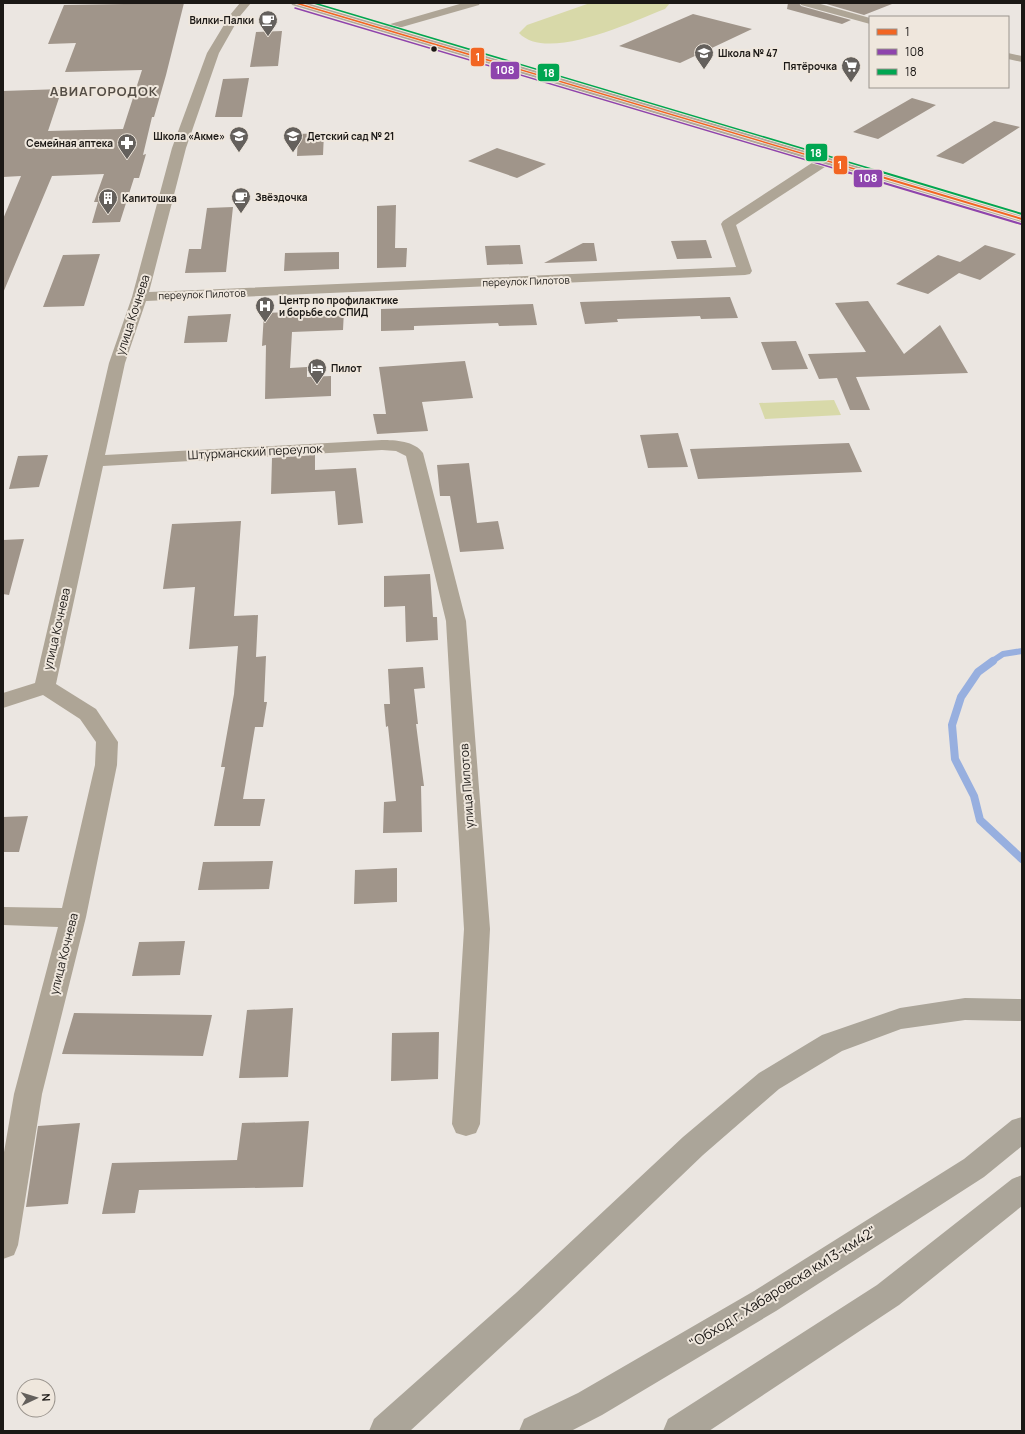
<svg xmlns="http://www.w3.org/2000/svg" width="1025" height="1434" viewBox="0 0 1025 1434" font-family="Manrope,sans-serif">
  <rect width="100%" height="100%" fill="#ebe6e1"/>
  <path fill="#d8d9a9" d="M590 3H670L665 9C633 21 547 63 519 33L527 25Z
    M834 400 841 415 765 419 759 403Z"/>
  <g fill="none" stroke-linecap="round" stroke-linejoin="round">
    <path stroke="#97afdf" stroke-width="6" d="M991 662 1003 654 1022 651"/>
    <path stroke="#97afdf" stroke-width="8" d="M993 661 978 672 961 697 952 725 955 759 974 796 980 820 1022 859"/>
  </g>
  <path fill="#a0958a" d="M184 3 166 75 154 117H152L143 155 146 154 139 178H134L120 222 92 223 98 202H94L104 174 52 176 3 293V219L21 176 3 177V91L62 89 48 131 123 129 142 70 65 72 76 43 48 44 64 5Z
    M788 3H799L801 6 851 20 842 24 787 9Z
    M823 3H891L892 4 864 15Z
    M693 14 752 29 680 63 619 46Z
    M282 31 278 66 250 67 256 32Z
    M249 78 242 117H215L223 79Z
    M912 98 936 105 878 139 853 132Z
    M994 121 1020 127 963 164 936 156Z
    M324 133 323 155 297 156 298 134Z
    M497 148 546 164 517 178 468 161Z
    M396 205 395 248H407L406 267 377 268V206Z
    M233 207 226 272 185 273 189 249H201L207 208Z
    M706 240 712 258 677 259 671 241Z
    M583 243H594L597 261 544 263Z
    M520 245 523 264 487 265 485 246Z
    M985 245 1016 254 980 280 959 273 928 294 896 284 938 255 960 262Z
    M339 252V269L284 271 285 253Z
    M100 254 84 306 43 307 63 255Z
    M730 297 738 318 701 319 700 316 617 319 618 322 585 324 580 302Z
    M868 301 904 354 940 325 968 373 856 377 870 410H850L837 378 819 379 808 354 866 352 835 303Z
    M533 304 537 325 499 326 498 323 414 326V330L381 331V309Z
    M344 310 343 330 292 332 290 368 307 367V377L331 376V396L265 399 266 345 262 346 264 313Z
    M231 314 227 342 184 343 188 316Z
    M796 341 808 369 772 370 761 342Z
    M465 361 473 398 422 402 428 431 377 434 373 414H386L379 367Z
    M678 433 688 467 648 468 640 435Z
    M849 443 862 472 698 479 690 449Z
    M48 455 39 487 9 489 18 456Z
    M315 455V470L356 468 363 523 338 525 335 491 271 494 272 458Z
    M469 463 477 523 498 521 504 549 460 552 450 496H440L437 465Z
    M241 521 234 616 258 615 256 657 266 656 264 702H267L263 727H255L243 799H265L260 826H214L225 767H221L234 694 238 646 189 649 195 587 163 589 172 524Z
    M24 539 9 595 3 594V540Z
    M430 574 433 617H437L438 640 406 642 405 606 384 607V576Z
    M423 667 425 688 414 689 418 724H416L424 786H421L422 832 383 833 384 802 396 801 388 726 386 727 384 704H390L388 669Z
    M28 816 19 852H3V817Z
    M273 861 269 889 198 890 203 862Z
    M397 868V902L354 904 355 870Z
    M185 941 180 975 132 976 139 942Z
    M293 1008 288 1077 239 1078 247 1010Z
    M74 1013 212 1015 203 1056 62 1054Z
    M439 1032 438 1079 391 1081 392 1033Z
    M309 1121 303 1187 139 1190 135 1213 102 1214 112 1163 237 1160 242 1123Z
    M80 1123 68 1204 26 1207 38 1126Z"/>
  <g fill="none" stroke-linecap="round" stroke-linejoin="round">
    <path fill="#aea596" fill-rule="evenodd" d="M240 3H251L240 16 219 53 186 148 149 292 736 267 721 224 723 221 821 157H831L833 160 831 163 736 225 752 271 750 274 745 275 146 301 125 363 105 455 382 440C395 440 415 441 423 453L466 621 490 929 480 1124 476 1133 466 1136 456 1133 452 1124 464 929 446 621 406 456 396 451 382 450 103 466 56 684 96 709 118 742 117 765 86 917 42 1094 18 1245 14 1255 3 1259V1158L14 1094 58 927 3 925V907L62 908 95 765 96 742 80 719 43 695 3 708V693L35 683 109 363 132 297 172 148 207 53 230 15Z
      M463 3H480L479 5 388 31 384 32 378 29 380 27Z
      M800 3H817L870 18V24L801 5Z
      M1008 53 1022 56V62L1008 59Z"/>
    <path fill="#b0a89b" fill-rule="evenodd" d="M291 3H307L1022 215V223L292 5Z"/>
    <path fill="#aba599" fill-rule="evenodd" d="M965 998 1022 999V1021L965 1020 901 1029 842 1051 779 1089 703 1155 538 1313 410 1431H369L374 1419 516 1293 683 1137 759 1073 822 1035 900 1008Z
      M1022 1117V1146L984 1177 776 1311 602 1415 571 1431H519L524 1419 578 1393 754 1291 964 1159 1012 1120Z
      M1022 1175V1206L899 1305 709 1431H663L668 1419 877 1285 1012 1179Z"/>
    <g stroke="#efe7dd" stroke-width="3">
      <path id="bus-1-far1" d="M296 3 868 173"/>
    </g>
    <g stroke="#efe7dd" stroke-width="4">
      <path id="bus-1" d="M865 172 1022 219"/>
    </g>
    <g stroke="#efe7dd" stroke-width="3">
      <path id="bus-2-far1" d="M295 8 850 173"/>
    </g>
    <g stroke="#efe7dd" stroke-width="4">
      <path id="bus-2" d="M847 172 1021 224"/>
    </g>
    <g stroke="#efe7dd" stroke-width="3">
      <path id="bus-3-far1" d="M314 3 885 173"/>
    </g>
    <g stroke="#efe7dd" stroke-width="4">
      <path id="bus-3" d="M882 172 1022 214"/>
    </g>
    <use href="#bus-1-far1" stroke="#f26522" stroke-width="1.5"/>
    <use href="#bus-1" stroke="#f26522" stroke-width="2"/>
    <use href="#bus-2-far1" stroke="#8e44ad" stroke-width="1.5"/>
    <use href="#bus-2" stroke="#8e44ad" stroke-width="2"/>
    <use href="#bus-3-far1" stroke="#00a651" stroke-width="1.5"/>
    <use href="#bus-3" stroke="#00a651" stroke-width="2"/>
  </g>
  <defs>
    <g id="cafe-pin" transform="scale(1)"><path d="M0 17L-7.5 6A9.5 9.5 0 1 1 7.5 6Z" fill="#64605c" stroke="#efe7dd"/><path d="M-5.5-4.5H6V0H3Q3 3.5 0 3.5H-2.5Q-5.5 3.5-5.5 0ZM3-3.2v2h1.7v-2ZM-6 4.5H4V6H-6Z" fill="#fff"/></g>
    <g id="school-pin" transform="scale(1)"><path d="M0 17L-7.5 6A9.5 9.5 0 1 1 7.5 6Z" fill="#64605c" stroke="#efe7dd"/><path d="M0-5L7-2L0 1L-7-2ZM-4 1L0 2.5L4 1V4Q0 6-4 4Z" fill="#fff"/></g>
    <g id="supermarket-pin" transform="scale(1)"><path d="M0 17L-7.5 6A9.5 9.5 0 1 1 7.5 6Z" fill="#64605c" stroke="#efe7dd"/><path d="M-6-5.5h2.5l.6 2H6L4.5 2H-2.5L-4.4-4H-6ZM-1.5 3.2a1.3 1.3 0 1 0 .1 0ZM3 3.2a1.3 1.3 0 1 0 .1 0Z" fill="#fff"/></g>
    <g id="pharmacy-pin" transform="scale(1)"><path d="M0 17L-7.5 6A9.5 9.5 0 1 1 7.5 6Z" fill="#64605c" stroke="#efe7dd"/><path d="M-2-6h4v4h4v4h-4v4h-4v-4h-4v-4h4Z" fill="#fff"/></g>
    <g id="building-pin" transform="scale(1)"><path d="M0 17L-7.5 6A9.5 9.5 0 1 1 7.5 6Z" fill="#64605c" stroke="#efe7dd"/><path d="M-4-6H4V6H1V3H-1V6H-4ZM-2.5-4.3h1.7v1.8h-1.7ZM.8-4.3h1.7v1.8H.8ZM-2.5-1h1.7V.8h-1.7ZM.8-1h1.7V.8H.8Z" fill="#fff"/></g>
    <g id="hospital-pin" transform="scale(1)"><path d="M0 17L-7.5 6A9.5 9.5 0 1 1 7.5 6Z" fill="#64605c" stroke="#efe7dd"/><path d="M-5-5h3v3.5h4V-5h3V5h-3V1.5h-4V5h-3Z" fill="#fff"/></g>
    <g id="hotel-pin" transform="scale(1)"><path d="M0 17L-7.5 6A9.5 9.5 0 1 1 7.5 6Z" fill="#64605c" stroke="#efe7dd"/><path d="M-6-4.5h1.5V1H6V5H4.5V3h-9V5H-6ZM-4 0a1.8 1.8 0 1 1 3.6 0ZM.5 0V-2.5h3Q6-2.5 6 0Z" fill="#fff"/></g>
  </defs>
  <g fill-rule="evenodd">
    <use href="#cafe-pin" x="268" y="20"/>
    <use href="#school-pin" x="704" y="53"/>
    <use href="#supermarket-pin" x="851" y="66"/>
    <use href="#school-pin" x="239" y="136"/>
    <use href="#school-pin" x="293" y="136"/>
    <use href="#pharmacy-pin" x="127" y="143"/>
    <use href="#cafe-pin" x="241" y="197"/>
    <use href="#building-pin" x="108" y="198"/>
    <use href="#hospital-pin" x="265" y="306"/>
    <use href="#hotel-pin" x="317" y="368"/>
  </g>
  <circle fill="#1b1815" stroke="#efe7dd" stroke-width="1.5" cx="434" cy="49" r="3.5"/>
  <g text-anchor="middle" stroke-width="4" stroke-linejoin="round" paint-order="stroke">
    <g font-size="10" font-weight="bold" fill="#1b1815" stroke="#efe7dd" text-anchor="start">
      <text x="254" y="24" text-anchor="end">Вилки-Палки</text>
      <text x="718" y="57">Школа № 47</text>
      <text x="837" y="70" text-anchor="end">Пятёрочка</text>
      <text x="225" y="140" text-anchor="end">Школа «Акме»</text>
      <text x="307" y="140">Детский сад № 21</text>
      <text x="113" y="147" text-anchor="end">Семейная аптека</text>
      <text x="255" y="201">Звёздочка</text>
      <text x="122" y="202">Капитошка</text>
      <text x="279" y="304">Центр по профилактике<tspan x="279" dy="12">и борьбе со СПИД</tspan></text>
      <text x="331" y="372">Пилот</text>
    </g>
    <g font-size="10" fill="#1b1815" stroke="#efe7dd">
      <text transform="translate(526 281) rotate(-2)" y="4">переулок Пилотов</text>
      <text transform="translate(202 294) rotate(-2)" y="4">переулок Пилотов</text>
    </g>
    <g font-size="12" fill="#1b1815" stroke="#efe7dd">
      <text transform="translate(133 315) rotate(-72)" y="4">улица Кочнева</text>
      <text transform="translate(255 452) rotate(-3)" y="4">Штурманский переулок</text>
      <text transform="translate(57 629) rotate(-77)" y="4">улица Кочнева</text>
      <text transform="translate(467 786) rotate(-94)" y="4">улица Пилотов</text>
      <text transform="translate(64 954) rotate(-76)" y="4">улица Кочнева</text>
    </g>
    <g font-size="13" font-weight="bold" letter-spacing="1" fill="#554e46" stroke="#efe7dd">
      <text x="104" y="96">АВИАГОРОДОК</text>
    </g>
    <g font-size="14" fill="#1b1815" stroke="#efe7dd">
      <text transform="translate(783 1287) rotate(-32)" y="5">"Обход г. Хабаровска км13-км42"</text>
    </g>
  </g>
  <g stroke="#efe7dd" stroke-width="1.5">
    <rect x="470" y="47" width="15" height="20" rx="4" fill="#f26522"/>
    <rect x="490" y="61" width="30" height="19" rx="4" fill="#8e44ad"/>
    <rect x="537" y="63" width="23" height="19" rx="4" fill="#00a651"/>
    <rect x="805" y="143" width="23" height="19" rx="4" fill="#00a651"/>
    <rect x="833" y="155" width="15" height="20" rx="4" fill="#f26522"/>
    <rect x="853" y="169" width="30" height="19" rx="4" fill="#8e44ad"/>
  </g>
  <g font-size="11" text-anchor="middle" font-weight="bold" fill="#fff">
    <text x="478" y="61">1</text>
    <text x="505" y="74">108</text>
    <text x="549" y="77">18</text>
    <text x="816" y="157">18</text>
    <text x="840" y="169">1</text>
    <text x="868" y="182">108</text>
  </g>
  <rect width="1025" height="1434" fill="none" stroke="#1b1815" stroke-width="8"/>
  <rect x="869" y="16" width="140" height="72" fill="#efe7dd" stroke="#9a948d"/>
  <rect x="877" y="29" width="20" height="6" fill="#f26522" stroke="#9a948d"/>
  <text x="905" y="36" font-size="12" fill="#1b1815">1</text>
  <rect x="877" y="49" width="20" height="6" fill="#8e44ad" stroke="#9a948d"/>
  <text x="905" y="56" font-size="12" fill="#1b1815">108</text>
  <rect x="877" y="69" width="20" height="6" fill="#00a651" stroke="#9a948d"/>
  <text x="905" y="76" font-size="12" fill="#1b1815">18</text>
  <g transform="translate(36 1398) rotate(86)"><circle r="19" fill="#efe7dd" stroke="#9a948d"/>
  <path d="M0-3L7 15L0 10L-7 15Z" fill="#64605c"/>
  <text y="-6" font-size="11" font-weight="bold" text-anchor="middle" fill="#1b1815">N</text>
  </g>
</svg>
